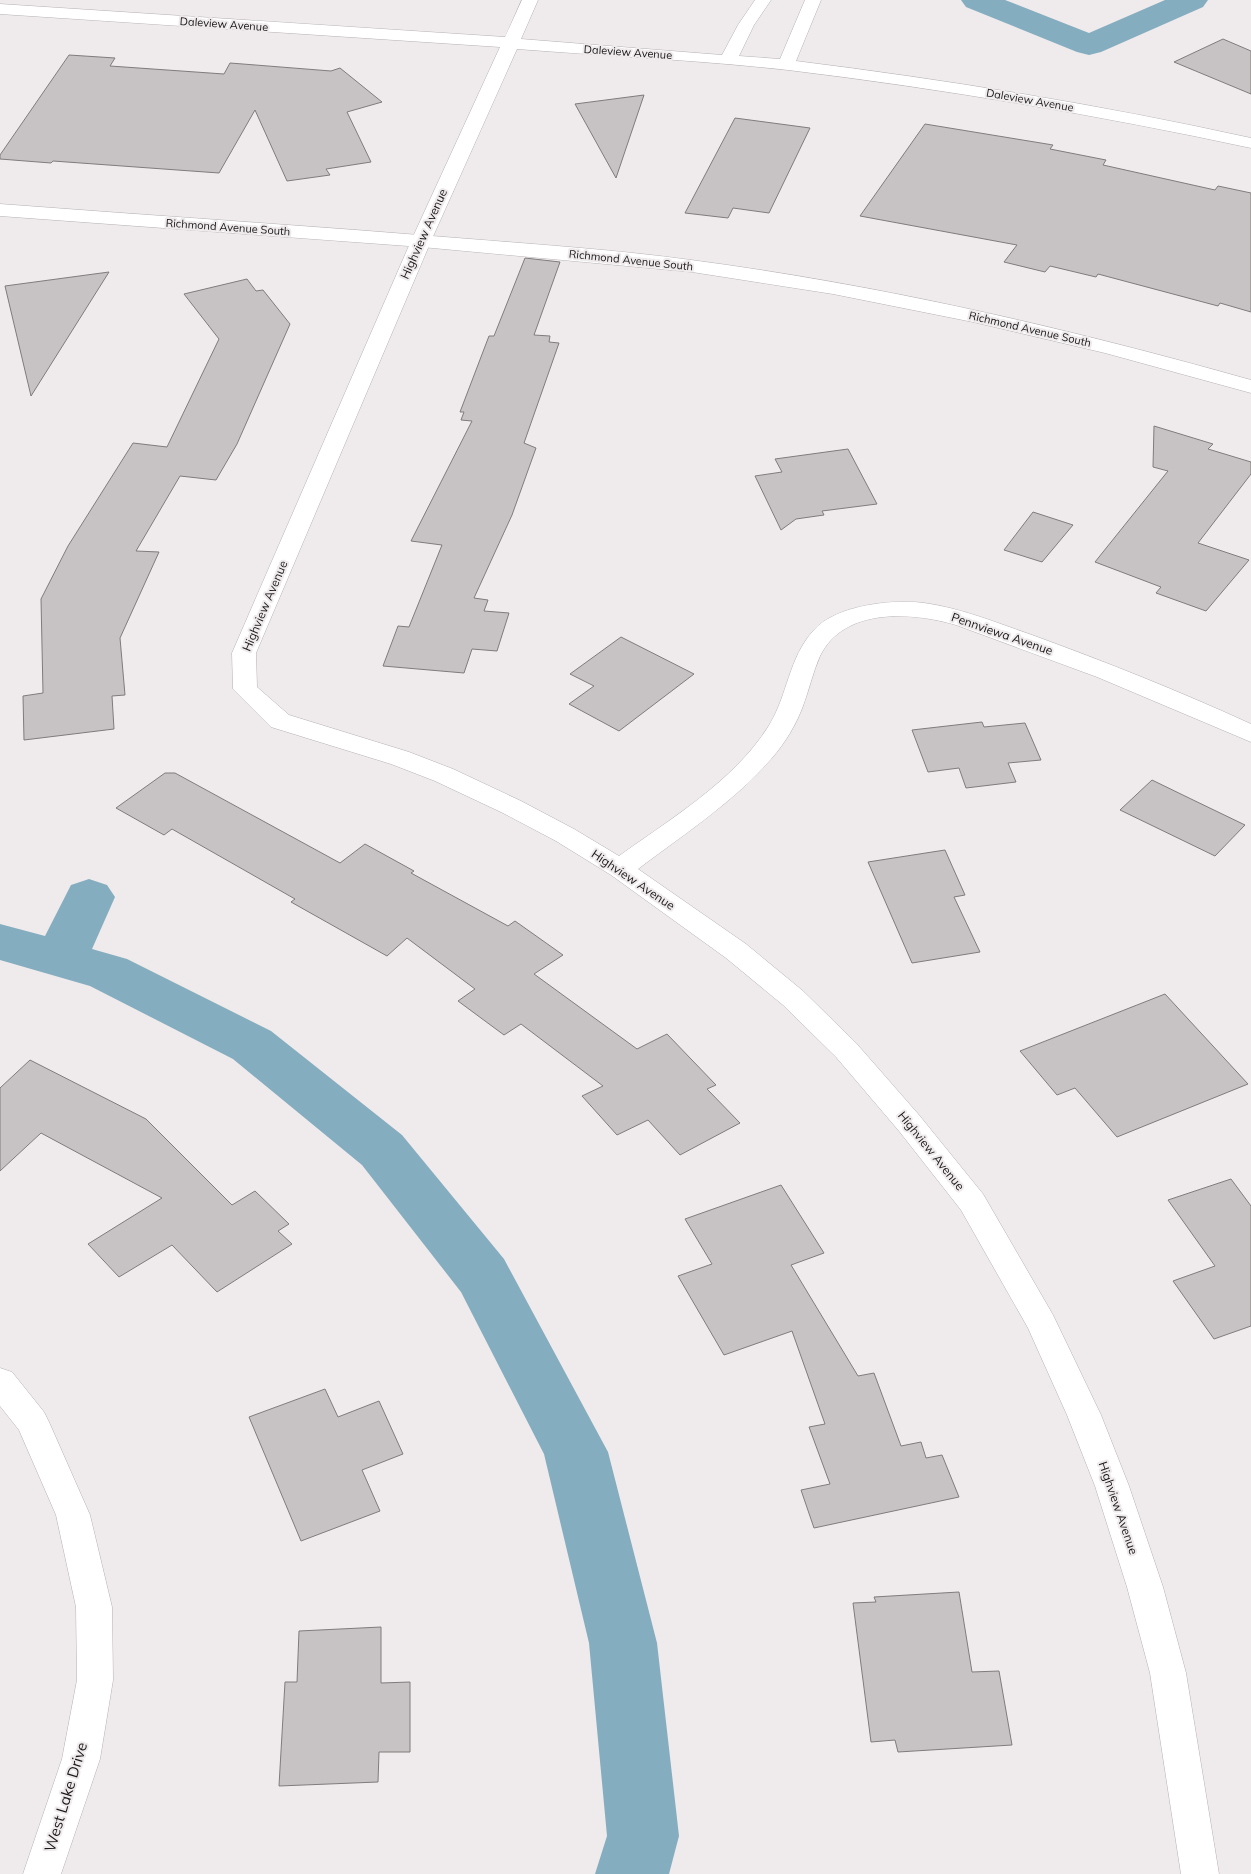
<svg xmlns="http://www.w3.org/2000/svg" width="1251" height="1874" viewBox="0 0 1251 1874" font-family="Mulish,sans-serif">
  <rect width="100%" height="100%" fill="#efeaeb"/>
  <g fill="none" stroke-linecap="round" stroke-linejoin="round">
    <path fill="#84adc0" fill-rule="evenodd" d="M961 0H1005L1089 33 1165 0H1208L1203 7 1101 52 1089 55 1077 52 966 7Z
      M89 879 107 885 115 897 92 949 127 959 271 1031 402 1135 504 1259 608 1452 657 1643 679 1836 669 1874H595L607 1836 589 1643 544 1454 461 1292 362 1165 233 1059 90 986 0 960V924L45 936 71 885Z"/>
  </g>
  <path fill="#c7c3c4" stroke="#807c7d" d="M1223 39 1251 51V94L1174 62Z
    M69 55 115 58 110 66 224 74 230 63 331 71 340 68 382 102 347 112 371 162 326 169 330 175 287 181 255 110 219 173 53 161 51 163 0 159V155Z
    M644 95 616 178 575 104Z
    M735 118 810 128 769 213 733 208 728 218 685 213Z
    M925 124 1053 145 1050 149 1106 160 1103 165 1215 190 1218 186 1251 193V312L1220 303 1218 306 1098 274 1096 277 1050 266 1045 272 1004 262 1017 245 860 216Z
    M525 258 560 262 534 335 550 336 549 342 559 343 524 443 536 448 512 515 474 598 488 600 484 611 509 613 497 651 472 649 464 673 383 666 398 626 409 627 442 545 411 541 472 421 461 420 464 412H460L489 336H494Z
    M109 272 31 396 5 286Z
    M247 279 256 291 263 290 290 324 237 444 216 480 180 476 136 551 159 552 120 638 125 695 112 696 114 729 24 740 23 696 43 693 41 599 68 546 133 443 167 447 219 339 184 294Z
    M1154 426 1213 444 1208 449 1251 462V474L1198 543 1249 560 1206 611 1156 593 1161 587 1095 562 1168 471 1153 467Z
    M848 449 877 504 822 511 824 515 796 519 781 530 755 476 782 472 775 459Z
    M1033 512 1073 525 1042 562 1004 550Z
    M621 637 694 674 619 731 569 704 594 686 570 674Z
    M982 722 984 727 1025 723 1041 760 1008 763 1016 782 966 788 959 768 928 772 912 730Z
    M165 773H175L340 863 365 844 414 871 411 873 508 926 515 921 563 955 534 974 637 1049 667 1034 716 1085 707 1089 740 1123 680 1155 648 1120 617 1135 582 1096 603 1086 521 1024 504 1035 458 1001 475 989 407 938 387 956 291 902 295 899 172 829 164 835 116 808Z
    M1152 780 1189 798 1245 825 1215 856 1120 810Z
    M945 850 965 895 954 897 980 952 912 963 868 862Z
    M1165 994 1248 1084 1117 1137 1075 1088 1057 1095 1020 1051Z
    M30 1060 146 1119 232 1205 255 1191 289 1224 278 1231 292 1244 217 1292 172 1245 119 1277 88 1244 162 1198 41 1133 0 1171V1088Z
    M1231 1179 1251 1206V1326L1214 1339 1173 1281 1215 1266 1168 1200Z
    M781 1185 824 1253 791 1265 858 1376 874 1373 901 1446 921 1442 926 1458 942 1455 959 1497 814 1528 801 1490 830 1484 809 1427 825 1424 792 1331 724 1355 678 1276 712 1264 685 1219Z
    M325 1389 338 1417 379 1401 403 1454 362 1470 380 1511 301 1541 249 1417Z
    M959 1592 972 1672 999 1671 1012 1745 898 1752 895 1740 871 1742 853 1603 876 1602 874 1597Z
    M381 1627V1683L410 1682V1752H379L378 1782 279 1786 285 1682H297L299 1631Z"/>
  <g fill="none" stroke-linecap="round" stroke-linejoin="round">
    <g stroke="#b7b2b3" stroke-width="1">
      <path id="minor" d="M522 0H538L521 39 722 55 738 25 755 0H771L754 25 739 56 780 59 805 0H821L796 61C949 80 1101 105 1251 138V148C1098 115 944 89 788 70 698 60 607 56 517 49L431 241 256 653 257 687 289 715 409 752 453 769 521 801 574 829 619 856C669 820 734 781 768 727 788 696 788 658 814 630 836 605 893 599 924 603 961 608 997 623 1032 635 1106 662 1179 691 1251 724V742L1097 677 956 625C912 612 844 607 820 656 813 672 809 690 803 706 796 725 785 743 772 758 734 802 684 834 638 869L746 944 803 991 856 1043 919 1115 983 1194 1053 1315 1101 1415 1129 1486 1163 1587 1186 1673 1219 1874H1181L1150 1673 1127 1587 1095 1486 1067 1415 1028 1328 961 1210 899 1131 836 1057 783 1005 726 958 611 875 556 841 503 813 435 781 391 764 271 727 233 689 232 653 411 241 500 47 0 14V4L505 37Z
        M0 1368 12 1372 44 1412 49 1422 90 1515 112 1607 113 1680 100 1759 61 1874H23L62 1759 77 1680 76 1607 56 1515 19 1430 0 1406Z"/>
    </g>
    <g stroke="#b7b2b3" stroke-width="1">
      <path id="tertiary" d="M0 204C157 216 313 226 470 239 544 245 618 250 691 260 881 285 1067 328 1251 380V393L1105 353 973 322 833 294 692 272 422 247 0 216Z"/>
    </g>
    <use href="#minor" fill="#fff" fill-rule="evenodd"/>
    <use href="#tertiary" fill="#fff" fill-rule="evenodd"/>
  </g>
  <g text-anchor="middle" stroke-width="4" stroke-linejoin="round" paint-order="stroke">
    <g font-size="11" fill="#191818" stroke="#efeaeb">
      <text transform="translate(224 24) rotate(4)" y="4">Daleview Avenue</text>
      <text transform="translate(628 52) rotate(4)" y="4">Daleview Avenue</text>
      <text transform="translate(1030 100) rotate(10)" y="4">Daleview Avenue</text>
      <text transform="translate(228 227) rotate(4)" y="4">Richmond Avenue South</text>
      <text transform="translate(631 260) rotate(6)" y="4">Richmond Avenue South</text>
      <text transform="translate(1030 329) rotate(13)" y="4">Richmond Avenue South</text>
    </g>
    <g font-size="12" fill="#191818" stroke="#efeaeb">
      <text transform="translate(424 234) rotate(-66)" y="4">Highview Avenue</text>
      <text transform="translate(265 606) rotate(-67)" y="4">Highview Avenue</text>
      <text transform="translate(1002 634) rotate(19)" y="4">Pennviewa Avenue</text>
      <text transform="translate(633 880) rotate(34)" y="4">Highview Avenue</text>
      <text transform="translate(931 1151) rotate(51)" y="4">Highview Avenue</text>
      <text transform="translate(1118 1508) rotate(71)" y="4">Highview Avenue</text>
    </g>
    <g font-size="15" fill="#191818" stroke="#efeaeb">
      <text transform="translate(66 1797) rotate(-73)" y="5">West Lake Drive</text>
    </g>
  </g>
</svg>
